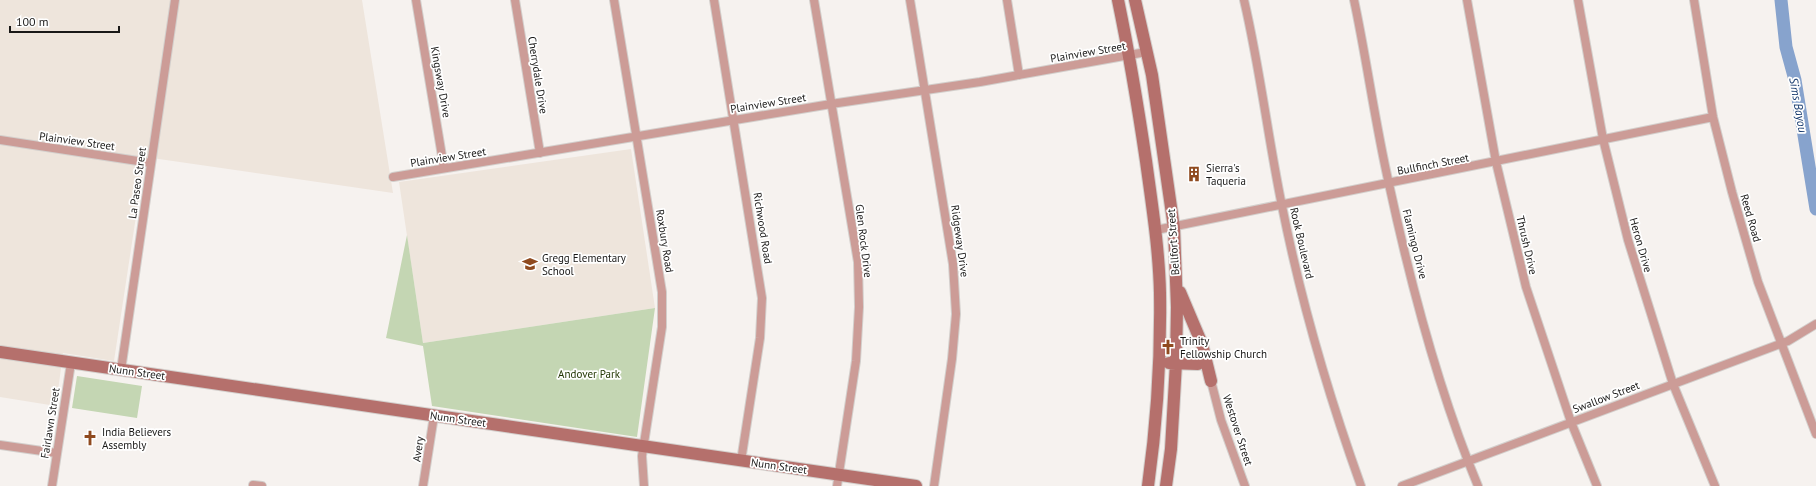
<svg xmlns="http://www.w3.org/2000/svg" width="1816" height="486" viewBox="0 0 1816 486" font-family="'PT Sans',sans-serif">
  <rect width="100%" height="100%" fill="#f6f2ef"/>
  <path fill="#eee5dc" d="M0 0H362L393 193 145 157 114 361 63 353 56 406 0 397Z
    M631 149 655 308 423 343 399 182Z"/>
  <path fill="#c4d6b3" d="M407 235 423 343 655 308 637 437 432 406 423 346 386 338Z
    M77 376 142 386 137 418 72 408Z"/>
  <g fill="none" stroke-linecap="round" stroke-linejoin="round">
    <path stroke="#87a3cd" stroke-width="13" d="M1781 0 1786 47 1795 80 1816 209"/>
    <g stroke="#d3cfcc" stroke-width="10">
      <path id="street" d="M416 0 444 168
        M515 0 540 153
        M614 0 662 292V327L642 456 644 486
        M714 0 762 298 760 338 741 461
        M814 0 858 262 859 307 856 361 837 486
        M910 0 953 264 956 314 952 359 934 486
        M1007 0 1019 75
        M1244 0C1260 68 1268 138 1282 206 1301 301 1328 394 1361 486
        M1354 0C1367 61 1375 123 1389 184 1411 286 1438 390 1478 486
        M1467 0 1496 162 1526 287 1571 422 1597 486
        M1578 0 1603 139 1628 240 1673 384 1715 486
        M1694 0 1713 117 1732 192 1758 282 1816 434
        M0 140 151 163
        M393 177 831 104 980 82 1146 52
        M1156 230 1713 117
        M121 370 175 0
        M1211 381 1221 420 1245 486
        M0 445 56 453
        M253 485 262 486
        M52 486 71 363
        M423 486 434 416
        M1402 486 1788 341 1816 324"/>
    </g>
    <g stroke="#d3cfcc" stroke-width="14">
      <path id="secondary" d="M1118 0C1129 53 1138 107 1146 161 1152 205 1159 249 1160 293 1161 358 1157 422 1148 486
        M1135 0 1152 75 1174 228 1177 307 1176 363 1171 449 1166 486
        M1180 292 1202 344 1211 381
        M0 352 916 486
        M1169 363 1198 364 1206 356"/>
    </g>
    <use href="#street" stroke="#cc9c97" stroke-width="8"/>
    <use href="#secondary" stroke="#b5706c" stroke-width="12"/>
  </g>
  <defs>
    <g id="building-bare" transform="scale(1.2)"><path d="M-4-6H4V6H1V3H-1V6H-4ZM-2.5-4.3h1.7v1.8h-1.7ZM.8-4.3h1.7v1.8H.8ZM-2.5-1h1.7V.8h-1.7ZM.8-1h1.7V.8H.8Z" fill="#8f4a1f" stroke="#fff" stroke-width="2.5" paint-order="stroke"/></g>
    <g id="school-bare" transform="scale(1.2)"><path d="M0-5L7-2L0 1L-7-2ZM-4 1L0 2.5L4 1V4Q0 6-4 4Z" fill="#8f4a1f" stroke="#fff" stroke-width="2.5" paint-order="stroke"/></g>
    <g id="church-bare" transform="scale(1.2)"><path d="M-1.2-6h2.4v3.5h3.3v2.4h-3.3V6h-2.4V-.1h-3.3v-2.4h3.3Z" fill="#8f4a1f" stroke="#fff" stroke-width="2.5" paint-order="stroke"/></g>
  </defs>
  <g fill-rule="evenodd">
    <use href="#building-bare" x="1194" y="174"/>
    <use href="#school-bare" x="530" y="264"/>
    <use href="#church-bare" x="1168" y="347"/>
    <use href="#church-bare" x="90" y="438"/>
  </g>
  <g text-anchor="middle" stroke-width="3.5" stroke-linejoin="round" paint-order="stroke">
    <g font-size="11" fill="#191817" stroke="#fff">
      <text transform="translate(1088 52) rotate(-10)" y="4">Plainview Street</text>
      <text transform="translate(538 75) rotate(81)" y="4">Cherrydale Drive</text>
      <text transform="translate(441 82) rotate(80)" y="4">Kingsway Drive</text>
      <text transform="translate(768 103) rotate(-9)" y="4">Plainview Street</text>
      <text transform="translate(77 141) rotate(8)" y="4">Plainview Street</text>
      <text transform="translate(448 157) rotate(-9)" y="4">Plainview Street</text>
      <text transform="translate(1433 164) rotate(-11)" y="4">Bullfinch Street</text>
      <text transform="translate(137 183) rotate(-82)" y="4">La Paseo Street</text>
      <text transform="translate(1751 218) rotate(74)" y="4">Reed Road</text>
      <text transform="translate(763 228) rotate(81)" y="4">Richwood Road</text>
      <text transform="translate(665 241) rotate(81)" y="4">Roxbury Road</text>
      <text transform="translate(864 241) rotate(83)" y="4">Glen Rock Drive</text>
      <text transform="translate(960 241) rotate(82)" y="4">Ridgeway Drive</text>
      <text transform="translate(1173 242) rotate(-94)" y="4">Bellfort Street</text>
      <text transform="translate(1302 243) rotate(77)" y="4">Rook Boulevard</text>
      <text transform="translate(1415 244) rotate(76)" y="4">Flamingo Drive</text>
      <text transform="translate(1527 245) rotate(77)" y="4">Thrush Drive</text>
      <text transform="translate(1641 245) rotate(74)" y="4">Heron Drive</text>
      <text transform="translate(137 372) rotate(8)" y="4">Nunn Street</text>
      <text transform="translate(1606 397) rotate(-21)" y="4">Swallow Street</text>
      <text transform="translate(458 419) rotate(8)" y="4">Nunn Street</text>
      <text transform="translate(50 423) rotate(-81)" y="4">Fairlawn Street</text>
      <text transform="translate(1238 430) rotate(72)" y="4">Westover Street</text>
      <text transform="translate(418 449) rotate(-82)" y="4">Avery</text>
      <text transform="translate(779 466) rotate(8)" y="4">Nunn Street</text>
    </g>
    <g font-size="11" fill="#191817" stroke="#fff" text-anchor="start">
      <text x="1206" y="172">Sierra's<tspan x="1206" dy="13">Taqueria</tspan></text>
      <text x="542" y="262">Gregg Elementary<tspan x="542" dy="13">School</tspan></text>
      <text x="1180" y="345">Trinity<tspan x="1180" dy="13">Fellowship Church</tspan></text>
      <text x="102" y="436">India Believers<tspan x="102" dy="13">Assembly</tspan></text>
    </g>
    <g font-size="11" fill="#213602" stroke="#fff">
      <text x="589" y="378">Andover Park</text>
    </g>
    <g font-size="12" font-style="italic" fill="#163a6e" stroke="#fff">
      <text transform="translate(1798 105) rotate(80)" y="4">Sims Bayou</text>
    </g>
  </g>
  <path d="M10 26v6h109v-6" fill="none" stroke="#191817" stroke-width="2"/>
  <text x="16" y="26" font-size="12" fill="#191817" stroke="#ffffff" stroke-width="3" paint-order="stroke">100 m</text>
</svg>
